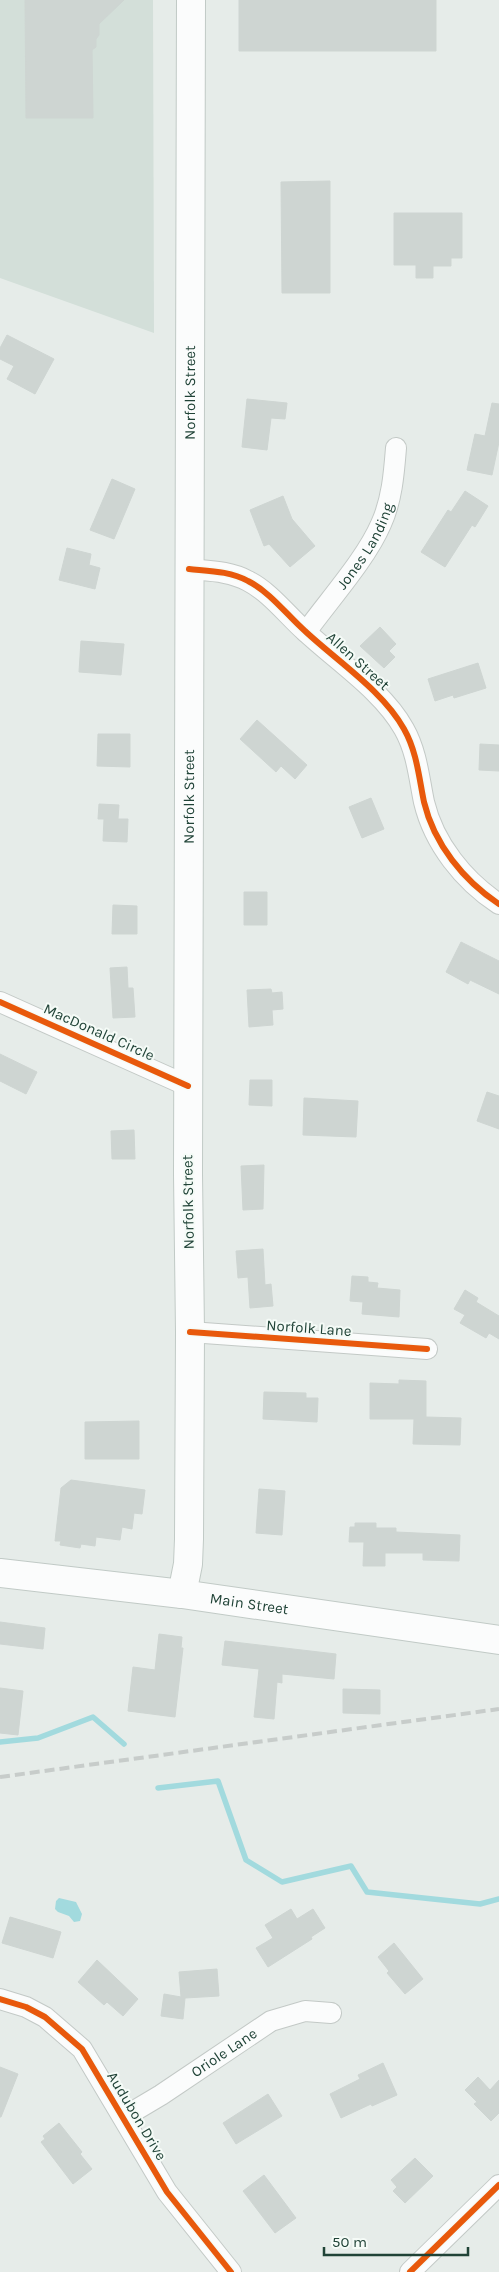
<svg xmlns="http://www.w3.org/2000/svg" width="499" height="2272" viewBox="0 0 499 2272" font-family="Karla,sans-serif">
  <rect width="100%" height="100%" fill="#e6ece9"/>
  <path fill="#d3dfd9" d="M0 0H153L154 333 0 278Z"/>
  <path fill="#a2dade" d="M59 1898 76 1902 82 1914 80 1921 74 1922 69 1916 58 1912 55 1909 56 1901Z"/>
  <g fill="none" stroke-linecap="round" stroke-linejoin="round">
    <path stroke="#a2dade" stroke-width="5.5" d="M0 1742 38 1738 93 1717 124 1744
      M158 1788 218 1781 246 1860 282 1882 351 1866 367 1892 480 1904 499 1899"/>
  </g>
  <path fill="#ced5d2" stroke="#ced5d2" d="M25 0H124L99 24V35L96 39V47L92 50 93 118H26Z
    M239 0H436V51H239Z
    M330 181V293H282L281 182Z
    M394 213H462V258H451V266H433V278H416V265H394Z
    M7 335 54 359 35 394 7 379 14 366 0 359V348Z
    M247 399 287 403 285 419 271 418 267 450 242 447Z
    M492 403 499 404V442L492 475 467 470 475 434 485 436Z
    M112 479 135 489 114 539 90 530Z
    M465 491 488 506 475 527 472 525 445 567 421 552 448 510 451 512Z
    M283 496 292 519 315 546 290 567 269 544 264 546 250 510Z
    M67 548 91 554 89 565 100 568 95 589 59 580Z
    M380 627 396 644 389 651 395 657 384 668 360 646Z
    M81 641 124 644 121 675 79 672Z
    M478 663 486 688 454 698 453 695 435 701 428 679Z
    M257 720 307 765 295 779 281 766 276 772 240 739Z
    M98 734H130V767L97 766Z
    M480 744 499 745V771L479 770Z
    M371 798 384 829 362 838 349 807Z
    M99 804 119 805 118 819H128L127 842 103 841 104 819H98Z
    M244 892H267V925H244Z
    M113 905 137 906V934H112Z
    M461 942 499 961V994L470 980 468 984 446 972Z
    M127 967 128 988H133L135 1017 113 1018 110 968Z
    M271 989 272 993 282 992 283 1009 272 1010 273 1025 249 1027 247 990Z
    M0 1054 37 1072 26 1094 0 1081Z
    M250 1080H272V1106L249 1105Z
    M487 1092 499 1096V1129L477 1121Z
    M304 1098 358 1101 356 1137 303 1135Z
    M134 1130 135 1159H112L111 1131Z
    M264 1165 263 1209 243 1210 241 1166Z
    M263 1249 265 1285 271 1284 273 1306 250 1308 248 1277 238 1278 236 1251Z
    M352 1276 368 1277V1282L378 1283 377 1288 400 1290 399 1317 362 1314 363 1302 350 1301Z
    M465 1290 478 1298 476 1302 499 1316V1339L489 1333 486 1338 460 1323 465 1315 454 1309Z
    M399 1380 426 1381V1417L461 1418 460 1445 413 1444 414 1419H370V1383L399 1384Z
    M264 1392 306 1393V1398H318L317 1422 263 1419Z
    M139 1421V1459H85V1422Z
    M71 1480 145 1490 142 1514 134 1513 132 1529 122 1527 120 1540 96 1537 95 1546 81 1544 80 1548 60 1545 61 1541H55L61 1488Z
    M259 1489 285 1491 282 1535 256 1533Z
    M355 1523H376V1528H396V1532L460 1535 459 1561 423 1560V1553H385V1566H363L364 1542H349L350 1527H355Z
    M0 1622 45 1628 43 1649 0 1644Z
    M159 1634 182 1637 181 1648H183L175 1717 128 1711 133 1667 155 1670Z
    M225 1641 336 1654 334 1679 282 1674V1683L277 1682 274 1719 254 1717 259 1669 222 1665Z
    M0 1688 23 1691 18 1735 0 1733Z
    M343 1689 380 1690V1714L343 1713Z
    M291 1909 297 1919 313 1909 325 1928 311 1937 312 1939 268 1967 256 1948 273 1938 265 1925Z
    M10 1917 61 1932 53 1958 2 1943Z
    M394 1943 423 1979 405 1994 387 1973 389 1971 378 1957Z
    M97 1960 138 1999 123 2016 107 2002 104 2005 78 1982Z
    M217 1969 219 1996 185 1998 183 2019 161 2016 164 1994 181 1997 179 1972Z
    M383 2063 397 2095 372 2106 371 2104 341 2118 330 2094 360 2079 358 2075Z
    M0 2067 18 2074 1 2117H0Z
    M478 2077 490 2090 499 2080V2113L491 2121 474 2104 477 2102 465 2090Z
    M268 2094 282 2116 236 2144 223 2123Z
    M59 2123 82 2152 80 2154 92 2169 73 2184 41 2142 45 2139 43 2136Z
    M415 2158 433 2176 405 2203 393 2191 397 2187 391 2180Z
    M264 2175 296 2218 275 2233 243 2191Z"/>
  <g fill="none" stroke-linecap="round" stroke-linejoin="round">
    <g stroke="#c3c9c6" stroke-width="22">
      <g id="minor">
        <path d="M189 569C209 571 230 571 248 581 270 592 287 615 305 631 337 661 383 691 404 729 417 752 419 778 424 802 434 844 464 881 499 904"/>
        <path id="s1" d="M306 632C329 600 366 559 381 524 392 500 394 473 396 448"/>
        <path d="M0 1002 188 1086"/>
        <path d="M190 1332 427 1349"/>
        <path d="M0 1999 26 2007 45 2017 82 2049 167 2192 231 2272"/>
        <path id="s2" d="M124 2117 161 2095 271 2021 305 2011 331 2013"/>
        <path d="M410 2272 499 2185"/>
      </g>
    </g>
    <g stroke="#c1cac6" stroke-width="30">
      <g id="secondary">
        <path id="s3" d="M0 1573 182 1594 499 1640"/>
        <path id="s4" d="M182 1594 188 1564 189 1539 190 1332 188 1174 191 0"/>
      </g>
    </g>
    <use href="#minor" stroke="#fbfcfc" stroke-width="20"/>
    <use href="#secondary" stroke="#fbfcfc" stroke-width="28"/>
    <path stroke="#c7ccca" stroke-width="4" stroke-dasharray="10 5" stroke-linecap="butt" d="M0 1777 499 1709"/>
    <g stroke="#f5fbf7" stroke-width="9">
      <path id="cycleway" d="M189 569C209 571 230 571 248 581 270 592 287 615 305 631 337 661 383 691 404 729 417 752 419 778 424 802 434 844 464 881 499 904
        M0 1002 188 1086
        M190 1332 427 1349
        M0 1999 26 2007 45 2017 82 2049 167 2192 231 2272
        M410 2272 499 2185"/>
    </g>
    <use href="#cycleway" stroke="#e8590c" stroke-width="6"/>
  </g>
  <g text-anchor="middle" stroke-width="4" stroke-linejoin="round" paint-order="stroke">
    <g font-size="15" fill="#204337" stroke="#f5fbf7">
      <text dy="5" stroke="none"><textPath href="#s4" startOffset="1202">Norfolk Street</textPath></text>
      <text dy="5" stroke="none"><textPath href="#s1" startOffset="105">Jones Landing</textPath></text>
      <text transform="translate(358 661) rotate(42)" y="5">Allen Street</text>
      <text dy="5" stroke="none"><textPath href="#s4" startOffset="798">Norfolk Street</textPath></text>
      <text transform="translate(99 1032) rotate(24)" y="5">MacDonald Circle</text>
      <text transform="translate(188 1202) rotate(-91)" y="5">Norfolk Street</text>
      <text transform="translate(309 1328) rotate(4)" y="5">Norfolk Lane</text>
      <text dy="5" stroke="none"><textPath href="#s3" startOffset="251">Main Street</textPath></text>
      <text dy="5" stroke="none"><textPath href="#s2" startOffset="119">Oriole Lane</textPath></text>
      <text transform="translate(137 2116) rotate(59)" y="5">Audubon Drive</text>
    </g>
  </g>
  <path d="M324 2247v8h144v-8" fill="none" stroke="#204337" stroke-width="2.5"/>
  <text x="332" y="2247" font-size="15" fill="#204337" stroke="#f5fbf7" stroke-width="4" paint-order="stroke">50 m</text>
</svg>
